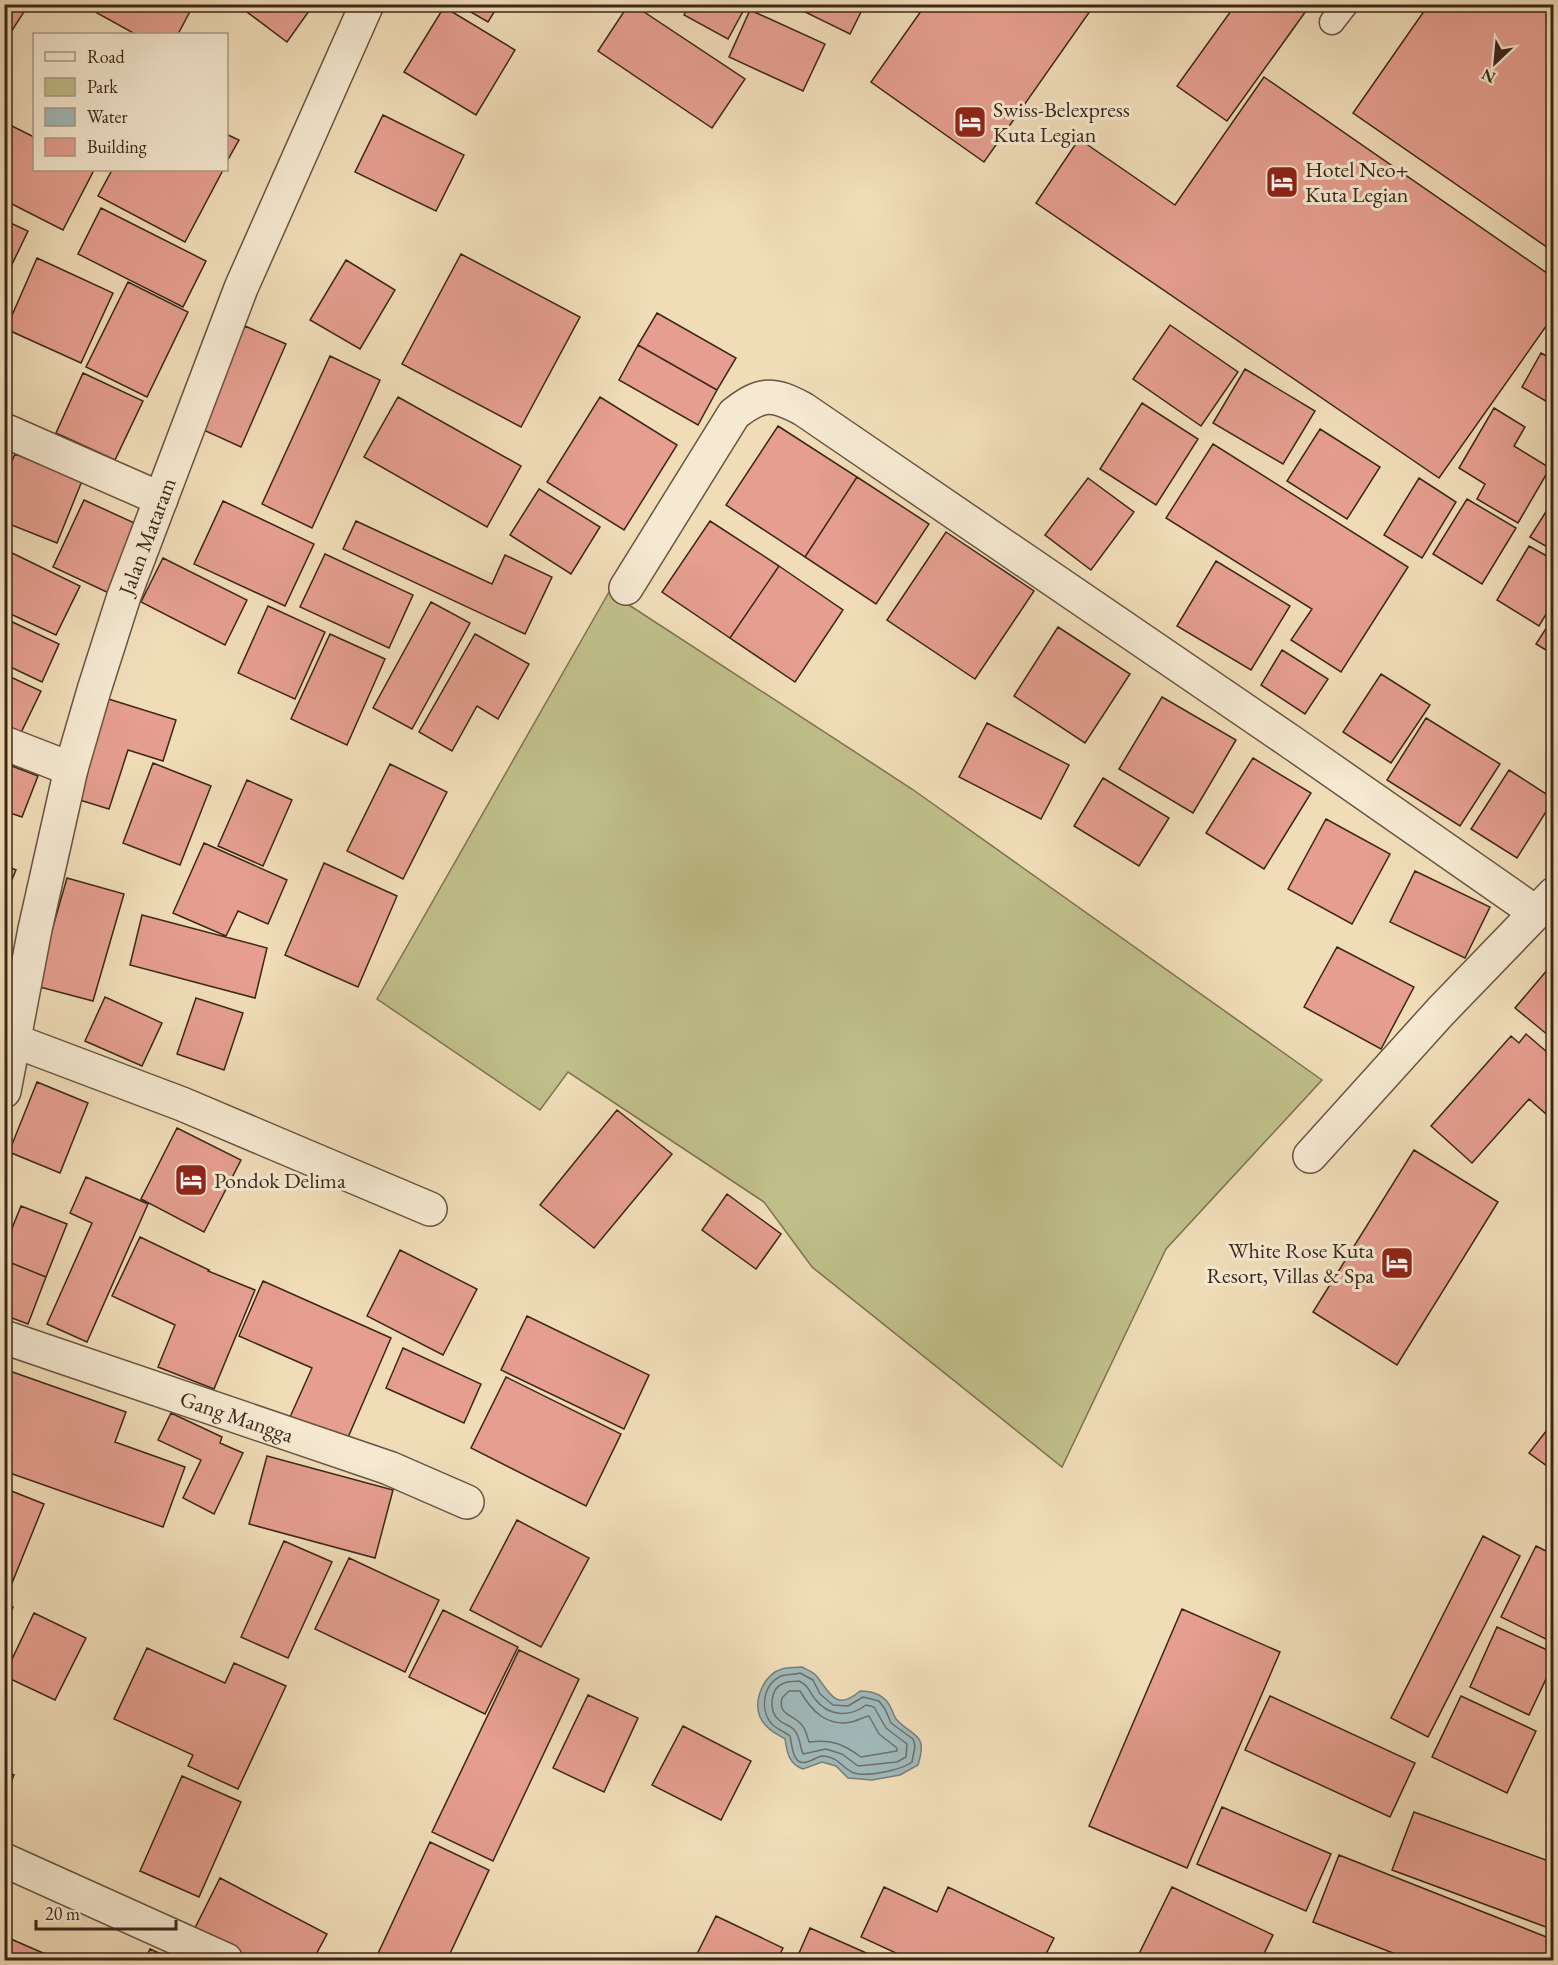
<svg xmlns="http://www.w3.org/2000/svg" width="1558" height="1965" viewBox="0 0 1558 1965" font-family="'EB Garamond',serif">
  <rect width="100%" height="100%" fill="#f0ddb8"/>
  <filter id="stains"><feTurbulence type="fractalNoise" baseFrequency=".00333" numOctaves="4"/><feColorMatrix values="0 0 0 0 .2 0 0 0 0 .09 0 0 0 0 .02 0 0 0 .5 -.17"/></filter>
  <radialGradient id="worn" r=".72"><stop offset=".6" stop-color="#630" stop-opacity="0"/><stop offset="1" stop-color="#630" stop-opacity=".3"/></radialGradient>
  <path fill="#c0bf8a" stroke="#7e7352" stroke-width="1.5" d="M609 592 912 789 1322 1080 1166 1249 1062 1467 812 1267 764 1202 568 1072 540 1110 377 999Z"/>
  <path fill="#a0b9ba" stroke="#787f7a" stroke-width="1.5" d="M802 1667C807 1670 815 1672 818 1678 831 1695 837 1711 860 1691 874 1691 885 1695 891 1708 893 1712 894 1717 897 1720 914 1738 928 1733 918 1765L900 1775 872 1780 848 1778 836 1766 822 1762 803 1769C789 1764 787 1753 785 1739 775 1733 765 1728 760 1717 753 1700 764 1674 782 1669 788 1667 795 1668 802 1667Z"/>
  <g fill="none" stroke-linecap="round" stroke-linejoin="round">
    <path stroke="#6e706a" stroke-width="1.5" d="M800 1673 813 1680 820 1694 833 1705 848 1706 863 1697 879 1701 885 1709 891 1723 913 1739 915 1746 912 1762C902 1770 867 1777 854 1773 844 1770 838 1756 822 1756 815 1757 807 1765 800 1762 792 1758 792 1744 790 1736 785 1732 779 1730 774 1726 759 1713 762 1685 781 1676 787 1674 794 1675 800 1673Z
      M799 1681C808 1685 809 1691 815 1699 828 1716 849 1718 866 1705L874 1707 886 1728 907 1744 906 1757 897 1762 858 1766 842 1754 826 1749 803 1754C800 1747 800 1737 795 1731 791 1725 784 1725 779 1720 768 1711 770 1688 784 1683 789 1681 794 1682 799 1681Z
      M789 1691H800C811 1710 826 1727 851 1722 857 1721 863 1717 869 1716L879 1734 897 1748V1751L861 1757C843 1744 832 1739 809 1742 807 1736 806 1729 801 1724 792 1714 778 1715 782 1698Z"/>
  </g>
  <path fill="#e59e8f" stroke="#3c271a" stroke-width="1.5" d="M4 4H29L4 43Z
    M101 4H194L178 34H135L97 13Z
    M252 4H314L287 42 247 12Z
    M457 4H499L488 22Z
    M629 4H632L745 79 712 128 598 51Z
    M690 4H747L728 39 684 15Z
    M807 4H865L850 34 803 11Z
    M926 4H1095L984 162 871 82Z
    M1236 4H1311L1227 121 1177 86Z
    M1429 4H1554V252L1353 113Z
    M444 7 515 50 476 115 404 72Z
    M750 10 825 44 803 91 729 57Z
    M1264 77 1554 278V315L1439 478 1036 203 1079 139 1175 205Z
    M383 115 464 155 436 211 355 172Z
    M4 122 34 137V170H94L63 230 4 200Z
    M226 134 239 140 226 163Z
    M112 170H223L185 242 98 196Z
    M101 208 206 261 183 307 78 254Z
    M4 220 28 231 4 281Z
    M461 254 580 317 521 427 402 364Z
    M37 258 113 293 81 363 6 329Z
    M346 260 395 290 360 349 310 320Z
    M128 282 188 312 147 397 86 367Z
    M657 313 736 358 717 390 638 345Z
    M1170 325 1238 372 1201 426 1133 379Z
    M245 326 286 344 241 447 199 428Z
    M638 345 717 390 698 425 619 380Z
    M1541 353 1554 360V406L1522 387Z
    M330 356 380 380 312 528 262 504Z
    M1245 369 1315 411 1283 464 1213 423Z
    M83 373 143 401 115 460 56 433Z
    M398 397 521 466 487 527 364 457Z
    M600 397 677 445 624 530 547 482Z
    M1142 403 1198 439 1156 505 1100 469Z
    M1494 408 1525 427 1514 446 1550 468 1518 523 1477 499 1485 484 1459 468Z
    M778 426 857 477 805 557 726 505Z
    M1320 429 1380 467 1347 519 1287 481Z
    M1213 444 1408 567 1341 672 1291 640 1312 609 1166 518Z
    M15 454 82 481 57 543 4 522V479Z
    M857 477 929 524 876 604 805 557Z
    M1088 478 1134 512 1091 570 1045 535Z
    M1419 478 1456 502 1422 558 1384 535Z
    M539 489 600 527 571 574 510 535Z
    M1467 499 1516 528 1482 584 1433 554Z
    M1554 499V551L1530 537Z
    M84 500 141 526 111 594 53 567Z
    M223 501 314 544 285 606 194 564Z
    M356 521 492 584 505 555 552 577 525 634 343 549Z
    M710 521 779 566 730 638 662 592Z
    M946 532 1034 591 975 679 887 620Z
    M1529 546 1554 560V601L1539 626 1497 600Z
    M10 552 80 586 56 635 4 611V563Z
    M325 554 413 595 389 648 300 607Z
    M163 558 247 600 225 645 141 602Z
    M1216 561 1290 606 1251 670 1177 626Z
    M779 566 843 610 795 682 730 638Z
    M431 602 470 623 412 729 373 708Z
    M268 606 325 632 295 699 238 673Z
    M1554 616V655L1536 644Z
    M4 618 59 644 42 682 4 664Z
    M1058 627 1130 674 1085 743 1014 696Z
    M330 634 385 659 347 745 291 719Z
    M475 634 529 664 498 719 477 706 452 751 419 732Z
    M1282 650 1328 679 1305 714 1261 685Z
    M4 674 41 691 16 743 4 738Z
    M1381 674 1430 705 1391 763 1343 732Z
    M102 697 176 720 163 761 128 750 109 809 70 797Z
    M1162 697 1236 740 1193 813 1119 769Z
    M1426 718 1500 764 1460 826 1387 780Z
    M987 723 1069 765 1041 819 959 777Z
    M1253 758 1311 793 1264 869 1206 833Z
    M4 763 38 776 22 817 4 811Z
    M153 763 211 786 180 865 123 843Z
    M390 764 447 792 403 879 347 851Z
    M1509 770 1554 799 1517 858 1471 829Z
    M1103 778 1169 818 1139 866 1074 826Z
    M247 780 292 800 263 866 218 846Z
    M1326 819 1390 854 1352 924 1288 889Z
    M204 843 287 880 268 924 238 911 226 936 173 913Z
    M324 863 397 896 358 987 285 955Z
    M4 865 16 870 4 899Z
    M1415 871 1490 907 1465 958 1390 922Z
    M67 878 124 894 93 1001 36 986Z
    M142 915 267 948 255 998 130 965Z
    M1337 947 1414 987 1381 1049 1304 1007Z
    M1554 962V1040L1515 1008Z
    M105 997 162 1023 142 1066 85 1041Z
    M196 998 243 1013 224 1070 177 1054Z
    M1526 1034 1554 1058V1121L1529 1099 1472 1163 1431 1126 1511 1036 1519 1043Z
    M37 1082 88 1103 60 1173 9 1152Z
    M617 1110 672 1154 594 1248 540 1205Z
    M177 1128 241 1160 204 1232 141 1199Z
    M1414 1150 1498 1202 1397 1365 1313 1312Z
    M86 1177 148 1204 87 1342 47 1324 92 1223 70 1213Z
    M727 1194 781 1234 756 1269 702 1230Z
    M21 1206 67 1224 46 1277 4 1260V1248Z
    M140 1237 209 1270 208 1271 255 1290 214 1389 158 1367 175 1325 112 1296Z
    M400 1250 477 1289 443 1355 367 1316Z
    M4 1260 46 1277 28 1324 4 1315Z
    M263 1281 391 1338 346 1442 290 1417 312 1368 239 1336Z
    M527 1316 649 1375 624 1429 501 1370Z
    M403 1348 481 1384 464 1423 386 1388Z
    M4 1369 126 1412 115 1442 185 1467 163 1527 7 1472 12 1455 4 1453Z
    M506 1377 621 1434 586 1506 471 1448Z
    M171 1413 222 1437 220 1443 243 1453 214 1514 183 1498 201 1460 158 1440Z
    M1554 1421V1471L1529 1453Z
    M267 1456 393 1490 375 1558 249 1524Z
    M4 1488 44 1504 10 1588 4 1586Z
    M517 1520 589 1558 541 1647 470 1610Z
    M1483 1536 1520 1556 1428 1737 1391 1718Z
    M284 1541 332 1562 288 1658 241 1637Z
    M1536 1546 1554 1555V1643L1501 1617Z
    M349 1558 439 1600 405 1672 315 1629Z
    M4 1603 13 1607 4 1626Z
    M1182 1609 1280 1652 1187 1868 1089 1826Z
    M443 1610 518 1647 485 1714 409 1677Z
    M34 1613 86 1638 55 1700 4 1676Z
    M1497 1627 1554 1653V1662L1529 1715 1470 1687Z
    M147 1648 225 1683 234 1663 286 1686 238 1789 188 1766 193 1755 114 1719Z
    M519 1650 579 1679 493 1861 432 1832Z
    M588 1695 638 1718 604 1792 553 1768Z
    M1270 1696 1415 1763 1390 1817 1245 1750Z
    M1461 1696 1536 1731 1507 1793 1432 1757Z
    M683 1726 751 1761 721 1820 652 1785Z
    M4 1771 14 1775 4 1798Z
    M182 1776 241 1802 199 1897 140 1871Z
    M1222 1807 1331 1854 1306 1911 1197 1864Z
    M1414 1812 1554 1863V1930L1392 1870Z
    M430 1842 489 1870 447 1960H375Z
    M1339 1855 1554 1940V1960H1411L1313 1922Z
    M220 1878 327 1934 313 1960H248L193 1932Z
    M884 1887 937 1912 948 1887 1054 1938 1043 1960H911L861 1937Z
    M1172 1887 1273 1935 1261 1960H1136Z
    M716 1916 783 1948 777 1960H694Z
    M810 1928 882 1960H796Z
    M4 1936 59 1960H4Z
    M150 1949 174 1960H145Z"/>
  <g fill="none" stroke-linecap="round" stroke-linejoin="round">
    <g stroke="#695442" stroke-width="27">
      <path id="service" d="M1332 22 1346 4"/>
    </g>
    <g stroke="#695442" stroke-width="36">
      <g id="minor">
        <path d="M4 430 161 499"/>
        <path d="M626 588 734 414C762 392 773 393 803 409L1294 744 1535 912"/>
        <path d="M4 743 71 769"/>
        <path d="M15 1041 182 1104 430 1209"/>
        <path id="s1" d="M4 1091 35 929 71 769 94 690 124 596 241 288 367 4"/>
        <path d="M1310 1156 1441 1011 1554 894"/>
        <path id="s2" d="M4 1337 389 1468 467 1502"/>
        <path d="M4 1860 226 1960"/>
      </g>
    </g>
    <use href="#service" stroke="#f5e9d1" stroke-width="24"/>
    <use href="#minor" stroke="#f5e9d1" stroke-width="33"/>
  </g>
  <defs>
    <g id="hotel-square" transform="scale(1.725)"><rect x="-9" y="-9" width="18" height="18" rx="4" fill="#8f2418" stroke="#f5e9d1"/><path d="M-6-4.5h1.5V1H6V5H4.5V3h-9V5H-6ZM-4 0a1.8 1.8 0 1 1 3.6 0ZM.5 0V-2.5h3Q6-2.5 6 0Z" fill="#fff"/></g>
  </defs>
  <g fill-rule="evenodd">
    <use href="#hotel-square" x="970" y="122"/>
    <use href="#hotel-square" x="1282" y="182"/>
    <use href="#hotel-square" x="191" y="1180"/>
    <use href="#hotel-square" x="1397" y="1263"/>
  </g>
  <g text-anchor="middle" stroke-width="6" stroke-linejoin="round" paint-order="stroke">
    <g font-size="22" fill="#3c271a" stroke="#f5e9d1" text-anchor="start">
      <text x="993" y="117">Swiss-Belexpress<tspan x="993" dy="25">Kuta Legian</tspan></text>
      <text x="1305" y="177">Hotel Neo+<tspan x="1305" dy="25">Kuta Legian</tspan></text>
      <text x="214" y="1188">Pondok Delima</text>
      <text x="1374" y="1258" text-anchor="end">White Rose Kuta<tspan x="1374" dy="25">Resort, Villas &amp; Spa</tspan></text>
    </g>
    <g font-size="22" fill="#3c271a" stroke="#f5e9d1">
      <text dy="8" stroke="none"><textPath href="#s1" startOffset="574">Jalan Mataram</textPath></text>
      <text dy="8" stroke="none"><textPath href="#s2" startOffset="246">Gang Mangga</textPath></text>
    </g>
  </g>
  <rect width="1558" height="1965" fill="none" stroke="#f0ddb8" stroke-width="24"/>
  <rect x="6" y="6" width="1546" height="1953" fill="none" stroke="#3c271a" stroke-width="3"/>
  <rect x="12" y="12" width="1534" height="1941" fill="none" stroke="#3c271a" stroke-width="1.5"/>
  <rect x="33" y="33" width="195" height="138" fill="#f5e9d1" stroke="#ab9b88" stroke-width="1.5"/>
  <rect x="45" y="52" width="30" height="9" fill="#f5e9d1" stroke="#ab9b88" stroke-width="1.5"/>
  <text x="87" y="63" font-size="18" fill="#3c271a">Road</text>
  <rect x="45" y="78" width="30" height="18" fill="#c0bf8a" stroke="#ab9b88" stroke-width="1.5"/>
  <text x="87" y="93" font-size="18" fill="#3c271a">Park</text>
  <rect x="45" y="108" width="30" height="18" fill="#a0b9ba" stroke="#ab9b88" stroke-width="1.5"/>
  <text x="87" y="123" font-size="18" fill="#3c271a">Water</text>
  <rect x="45" y="138" width="30" height="18" fill="#e59e8f" stroke="#ab9b88" stroke-width="1.5"/>
  <text x="87" y="153" font-size="18" fill="#3c271a">Building</text>
  <g transform="translate(1495 63) rotate(206)" stroke="#f5e9d1" stroke-width="4.5" paint-order="stroke">
  <path d="M0-4.5L10 22L0 15L-10 22Z" fill="#3c271a"/>
  <text y="-9" font-size="16" font-weight="bold" text-anchor="middle" fill="#3c271a">N</text>
  </g>
  <path d="M36 1920v9h140v-9" fill="none" stroke="#3c271a" stroke-width="3"/>
  <text x="45" y="1920" font-size="18" fill="#3c271a" stroke="#f5e9d1" stroke-width="4.5" paint-order="stroke">20 m</text>
  <rect width="100%" height="100%" filter="url(#stains)"/>
  <rect width="100%" height="100%" fill="url(#worn)"/>
</svg>
